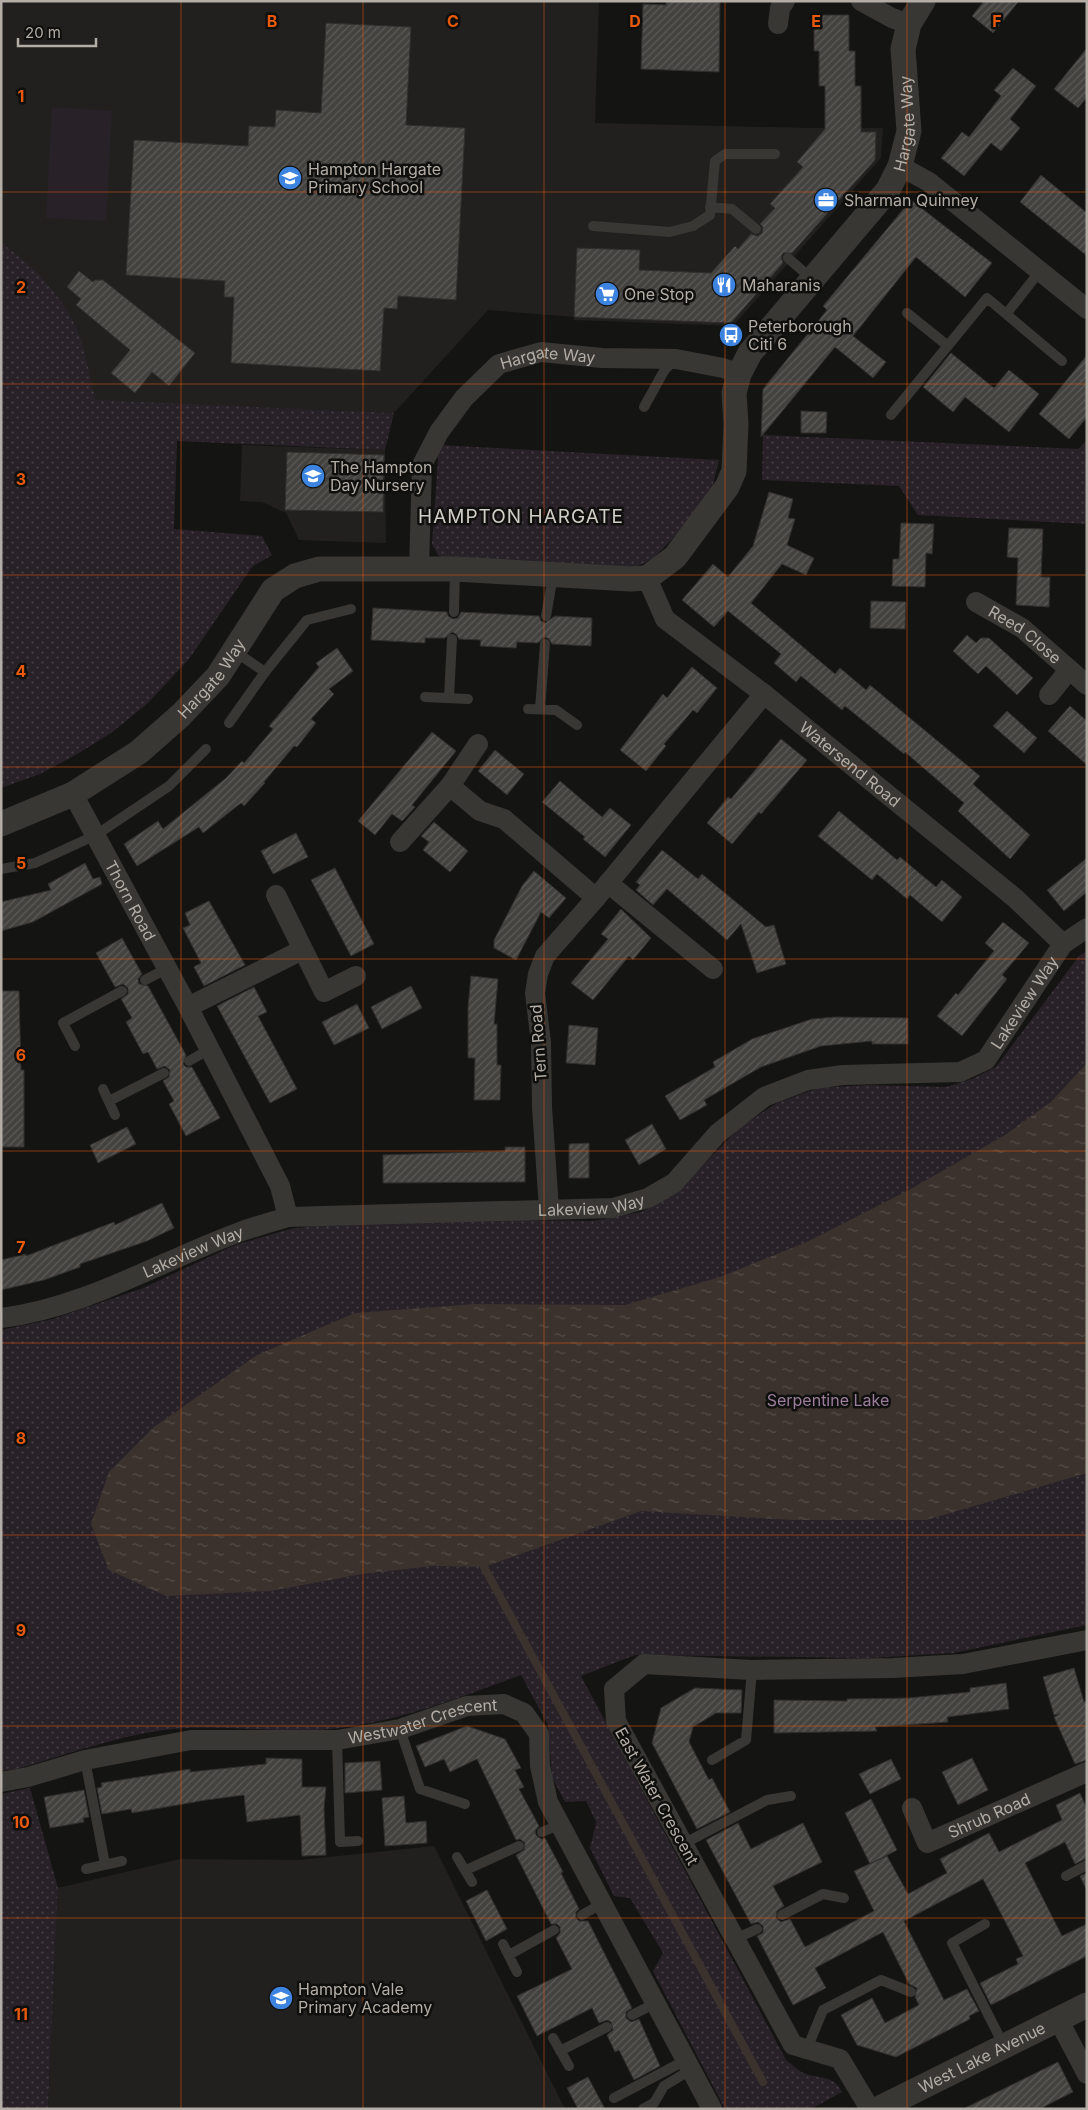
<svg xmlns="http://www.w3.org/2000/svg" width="1088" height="2110" viewBox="0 0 1088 2110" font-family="Inter,sans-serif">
  <defs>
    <pattern id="green-dots" width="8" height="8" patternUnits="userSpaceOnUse" patternTransform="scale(1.25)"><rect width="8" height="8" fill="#282128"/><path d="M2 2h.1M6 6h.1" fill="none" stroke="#453f44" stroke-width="1.8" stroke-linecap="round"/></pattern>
    <pattern id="water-ripples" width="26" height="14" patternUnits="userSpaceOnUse" patternTransform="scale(1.25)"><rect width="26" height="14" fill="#3b322d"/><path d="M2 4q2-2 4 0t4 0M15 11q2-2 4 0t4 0" fill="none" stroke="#554d48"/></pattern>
    <pattern id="building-hatch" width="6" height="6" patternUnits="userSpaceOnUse" patternTransform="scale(1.25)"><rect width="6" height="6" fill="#44423f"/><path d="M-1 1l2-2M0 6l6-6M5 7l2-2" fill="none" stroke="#5d5b58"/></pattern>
  </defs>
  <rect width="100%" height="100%" fill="#141412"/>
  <path fill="#21201e" d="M1 1H599L595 123 811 128H883L881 158 733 326 574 320V317L488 310 394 413 96 401 79 336 1 243Z
    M242 445 385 450 386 543 299 540 286 513 262 502 240 501Z
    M434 1846 565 2109H48L58 1888 180 1859 300 1860Z"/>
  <path fill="url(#green-dots)" d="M1 243C34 265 66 300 80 337 87 357 90 380 96 400L394 413 385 450 177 441 174 529 262 536 272 555 252 567 189 659 147 704 111 733 79 753 40 774 1 788Z
    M763 435 1078 449 1087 440V524L918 515 899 486 762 480Z
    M439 445 719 460 711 492 674 537 654 558 630 570 446 561 438 555 432 544Z
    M1087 951V1625L953 1653 870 1658 635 1655 581 1676 786 2060C792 2064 799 2072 806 2074 822 2079 833 2075 842 2092L811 2109H725L653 1971 663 1953 630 1898 614 1896 590 1848 596 1822 586 1801 565 1802 552 1777 548 1725 521 1675C461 1697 396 1723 331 1729 276 1734 219 1723 164 1730 114 1737 65 1755 17 1769L1 1771V1330L53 1319 143 1288 235 1245 290 1229 327 1224 517 1220 594 1221 641 1212 676 1193 739 1128 777 1103 818 1088 867 1085 946 1087 972 1079 996 1067 1079 956Z
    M30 1788 58 1888 48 2109H1V1794Z"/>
  <path fill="#282128" d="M52 107 112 111 106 221 46 218Z"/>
  <path fill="url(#water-ripples)" d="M1087 1063V1473L926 1520H793L641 1511 484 1567 433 1566 362 1574 270 1591 166 1596 109 1570 91 1524 109 1472 154 1427 257 1355 355 1313 475 1304 625 1305 720 1277 807 1242 909 1190 1005 1135 1051 1102Z"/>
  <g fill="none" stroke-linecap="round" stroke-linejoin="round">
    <path stroke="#3b322d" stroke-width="8" d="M484 1567 763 2082"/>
  </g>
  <path fill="url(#building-hatch)" stroke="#302f2d" d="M666 1 720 2 719 72 641 69 643 4 666 5Z
    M984 1H1019L993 33 972 16Z
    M814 15H849V51H855V86H861V132H876L875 160 792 253H783L781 257 783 263 731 323 574 317 577 248 640 250 639 270 711 273 735 246 738 249 751 234 758 236 762 233 763 227 760 224 775 208 770 204 803 167 797 162 825 129V86H819V51H814Z
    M326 23 411 27 406 125 465 128 456 300 398 296 397 309 384 308 380 371 231 363 234 297H224L225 281 126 275 134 140 248 146 249 126 275 127 276 110 321 113Z
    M1087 48V97L1078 108 1054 89Z
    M1013 68 1036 86 1010 119 1020 128 1001 151 991 143 964 176 941 158 962 132 969 137 1001 96 994 90Z
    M1041 175 1087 213V256L1020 202Z
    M911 200 992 263 965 297 916 257 853 336 886 362 873 378 835 347 761 437 763 389 827 310 823 306Z
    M79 271 93 282 95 280H103L195 353 169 386 152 372 135 393 111 373 130 350 76 305 81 299 67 287Z
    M951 353 994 388 1009 370 1039 394 1009 432 965 397 953 412 923 387Z
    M1087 355V417L1069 439 1039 414Z
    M801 411 827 412 826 433H801Z
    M287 452 384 455 383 512 285 510Z
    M769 492 793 499 788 518 795 519 787 545 814 558 806 575 782 564 751 603 835 674 840 668 866 690 870 685 980 776 973 784 1030 835 1010 859 958 811 964 803 905 752 904 754 845 706 842 710 801 676 796 682 774 663 781 654 728 611 714 627 682 600 713 564 728 577 753 546Z
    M901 523 934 524 932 554 926 553 925 587 892 586 893 559H899Z
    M1009 528 1043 529 1041 577H1050L1049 607 1016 605 1018 558 1007 557Z
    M871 601 906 602 905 629 870 628Z
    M373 608 447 612 448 616 453 619 458 618 461 612 539 616 541 621 545 623 555 616 592 618 591 646 552 644 549 639 545 637 538 643 517 642 516 648 480 646 481 640 459 639 456 634 452 632 445 638H425V643L371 640Z
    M967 635 976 643 981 638H989L1033 678 1017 695 986 666 978 674 953 651Z
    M337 648 353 671 329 689 334 694 311 719 316 723 297 747 294 746 264 782 265 783 244 806 241 803 203 833 199 827 137 866 124 844 158 821 163 829 226 778 242 761 244 763 273 729 269 726 319 667 316 663Z
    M692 667 717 688 697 713 693 710 664 744 666 746 646 771 620 750 663 694 667 698Z
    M1070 706 1087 721V765L1048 731Z
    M1007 711 1037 738 1024 753 993 726Z
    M432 732 456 751 412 805 415 807 402 821 392 814 375 835 358 821Z
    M781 739 807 760 761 814 759 812 732 844 707 823 728 797 731 799Z
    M495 750 524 774 507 795 478 771Z
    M560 781 602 817 610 808 631 825 605 857 583 839 585 837 542 802Z
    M839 811 897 860 900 857 936 887 942 880 962 897 942 922 910 895 907 899 877 874 872 880 818 836Z
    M434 822 468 851 450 872 423 850 429 842 421 836Z
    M296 833 308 857 273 874 261 851Z
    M662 850 698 879 702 874 766 927 774 925 786 964 757 973 741 924 727 940 667 889 653 905 636 890 640 885 636 882Z
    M1087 858V892L1064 911 1047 890Z
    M85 863 93 879 100 877 102 884 33 922 1 931V902L51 890 48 884Z
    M335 868 374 944 351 956 311 880Z
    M534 871 566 898 549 918 541 912 516 960 494 948V940L522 886Z
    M209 901 245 965 204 986 194 967 201 963 183 928 190 925 185 913Z
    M621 909 651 938 633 960 629 956 593 1000 571 983 608 939 601 934Z
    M1003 922 1029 943 1002 975 1007 979 962 1036 937 1016 956 993 958 995 994 951 985 943Z
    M122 938 142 974 138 979 139 984 148 986 186 1055 183 1064 186 1067H192L220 1118 186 1136 169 1104 174 1101 163 1081 169 1077 170 1070 165 1066 157 1069 148 1052 143 1054 126 1022 132 1018 121 999 128 994V988L123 984 115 987 96 953Z
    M471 976 498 979 494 1024H497V1065H501L500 1100H474L475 1058H468V1007Z
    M411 986 422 1008 382 1029 371 1007Z
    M254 987 267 1012 258 1016 297 1089 270 1103 217 1006Z
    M1 991H19L21 1070H24V1147H1Z
    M357 1004 369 1028 334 1045 322 1022Z
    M836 1017 908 1018V1044H872V1041L821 1046 761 1067 704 1100 707 1105 680 1120 665 1096 715 1067 713 1062 752 1039 812 1019Z
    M569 1025 598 1028 595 1065 566 1063Z
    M652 1124 666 1149 639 1165 625 1140Z
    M127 1127 136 1144 98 1163 90 1145Z
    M589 1143V1178H569V1144Z
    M505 1147H525V1182L383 1183V1155L505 1151Z
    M162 1203 174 1228 147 1241 80 1264V1267L44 1280 1 1290V1260L26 1254V1256L114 1222 115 1225Z
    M1074 1668 1084 1702 1087 1701V1760L1075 1764 1054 1717 1060 1714 1054 1715 1043 1677Z
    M1006 1683 1009 1709 947 1717 948 1722 875 1727 877 1731 774 1733V1700L847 1701V1699L909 1698 970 1692V1688Z
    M695 1688 742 1690 741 1713H716L693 1727 689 1742 709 1780 712 1778 730 1812 697 1829 652 1743 661 1708Z
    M467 1726 505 1739 521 1768 515 1770 524 1787 519 1789 539 1826 535 1831 536 1835 541 1839 545 1838 563 1872 561 1873 579 1909 576 1912V1918L579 1921H588L632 2008 626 2012V2018L631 2022 639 2019 660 2066 634 2080 619 2050 615 2052 607 2035 613 2030 611 2022 607 2020 599 2023 592 2008 537 2036 517 1996 572 1969 556 1938 560 1933V1927L557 1924H551L516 1855 524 1850 525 1843 520 1839 516 1840 477 1759 450 1772 444 1759 425 1767 416 1746Z
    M266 1758 302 1759V1787H326L324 1808 326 1855 302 1856 300 1815 247 1822 244 1795 206 1800 132 1813 131 1809 102 1814 97 1788 102 1787 101 1783 190 1769V1772L266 1764Z
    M972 1758 988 1790 958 1805 942 1772Z
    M891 1759 901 1779 870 1794 859 1774Z
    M380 1761 382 1790 345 1793V1763Z
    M84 1790 89 1817 83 1818 84 1822 50 1828 44 1797Z
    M1080 1793 1087 1809V1858L1075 1864 1065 1842 1025 1863 1062 1936 1087 1924V1956L991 2005 980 1983 1018 1964 1016 1959 1023 1956 983 1879 904 1921 944 2000 967 1989 979 2011 969 2016 970 2019 896 2057 857 2045 841 2015 872 1998 885 2023 919 2005 915 1997 917 1988 909 1984 883 1932 815 1968 826 1988 793 2005 757 1936 763 1933V1926L758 1922 751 1924 706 1840 738 1823 751 1849 803 1823 822 1862 773 1886 784 1906 777 1911 776 1918 781 1922 790 1919 805 1947 874 1911 854 1871 887 1856 908 1894 947 1873 940 1859 989 1833 999 1852 1062 1820 1056 1805Z
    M404 1796 406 1823 426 1821 427 1843 385 1846 382 1798Z
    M871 1799 897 1850 870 1864 845 1813Z
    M1087 1873V1891L1080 1876Z
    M487 1890 507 1929 486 1941 466 1901Z
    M1058 2062 1073 2092 1057 2100 1040 2109H963Z
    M588 2077 605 2109H578L567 2088Z"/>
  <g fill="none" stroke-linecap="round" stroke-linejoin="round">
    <path stroke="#383734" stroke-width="10" d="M710 207 732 209 756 229
      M593 226 670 232 693 226 710 215 715 161 725 154H775
      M788 258 812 279
      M907 313 948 346
      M1007 313 1040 271
      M644 407 664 371 674 360
      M891 415 987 298 1062 361
      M454 612 455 569
      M546 616 553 576
      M234 651 265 672
      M425 697 468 699
      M449 697 452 639
      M528 709 556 710 577 725
      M540 709 545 644
      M229 723 265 672 307 620 351 609
      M1 869 35 863 96 835 169 786 206 749
      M145 980 168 968
      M75 1046 63 1023 122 991
      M189 1061 210 1049
      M103 1089 115 1115
      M109 1101 164 1073
      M400 1729 420 1789 465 1804
      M337 1740 340 1842 358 1841
      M85 1760 105 1864
      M712 1760 746 1740 752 1670
      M542 1832 561 1824
      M683 1844 767 1800 791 1796
      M457 1857 472 1882
      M86 1869 122 1861
      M466 1870 519 1846
      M1066 1876 1087 1865
      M582 1915 603 1903
      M782 1915 823 1894 844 1898
      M985 1924 952 1943 1004 2046
      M735 1939 757 1929
      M503 1944 517 1972
      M509 1955 554 1930
      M632 2015 656 2003
      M553 2038 569 2066
      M807 2049 823 2010 881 1980 911 1992
      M560 2051 607 2027
      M614 2098 686 2060
      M643 2109 654 2103 664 2086 692 2069"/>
    <g stroke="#383734" stroke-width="20">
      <path d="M861 1 892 18 909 24"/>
      <path d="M778 24 780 8 785 1"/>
      <path d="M900 166 929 182 1087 309"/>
      <path id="s1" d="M419 569 422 465 439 432 464 398 499 364 541 352 602 358 676 359 723 368 739 374"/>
      <path id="s2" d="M647 578 665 619 764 694 1015 898 1063 944"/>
      <path id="s3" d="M976 602 1022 628 1087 685"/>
      <path d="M1049 695 1069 670"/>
      <path d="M450 786 480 811 504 819 596 898"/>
      <path id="s4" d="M73 794 188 1007 280 1186 288 1217"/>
      <path d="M400 842 450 786 478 744"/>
      <path d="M608 883 713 969"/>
      <path d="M276 895 324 992 356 976"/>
      <path d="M188 1007 302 950"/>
      <path d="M549 1209 542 1107 541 1043 535 993 538 974 545 956 596 898 764 694"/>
      <path id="s5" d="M1 1318C84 1308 159 1262 237 1233 253 1227 271 1222 288 1217L613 1208 648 1198 674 1183 718 1133 764 1097 808 1080 843 1075 960 1072 986 1060 1063 944 1087 928"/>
      <path id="s6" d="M1 1782 28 1777 85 1760 191 1740H337L400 1729 467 1706 504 1704 524 1713 539 1734 540 1766 548 1802 712 2109"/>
      <path id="s7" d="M912 1808 927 1843 1087 1772"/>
      <path d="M1059 2021 1087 2074"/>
      <path d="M870 2109 840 2059 793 2045 616 1721 614 1689 644 1664 752 1670 893 1668 963 1664 1087 1640"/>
    </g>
    <g stroke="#383734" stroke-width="25">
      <path id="s8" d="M1 824 73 794 139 752 181 715 218 676 273 590 295 576 319 569H455L631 579 647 578 675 557 727 487 734 471 736 424 734 393 739 374 750 353 888 190 900 166 909 131 903 49 909 24 923 1"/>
      <path id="s9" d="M878 2109 1087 2005"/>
    </g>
  </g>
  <path fill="none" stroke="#e8590c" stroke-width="1" stroke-opacity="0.55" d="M181 1V2109M363 1V2109M544 1V2109M725 1V2109M907 1V2109M1 192H1087M1 384H1087M1 575H1087M1 767H1087M1 959H1087M1 1151H1087M1 1343H1087M1 1535H1087M1 1726H1087M1 1918H1087"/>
  <defs>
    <g id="school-disc" transform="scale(1.25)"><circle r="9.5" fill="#3d84e1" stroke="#0f0f0d"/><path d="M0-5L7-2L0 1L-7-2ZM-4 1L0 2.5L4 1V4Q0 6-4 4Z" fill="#fff"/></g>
    <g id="office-disc" transform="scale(1.25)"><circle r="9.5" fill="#3d84e1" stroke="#0f0f0d"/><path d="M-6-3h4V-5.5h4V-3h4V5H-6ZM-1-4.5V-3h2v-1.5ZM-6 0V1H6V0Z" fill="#fff"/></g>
    <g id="restaurant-disc" transform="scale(1.25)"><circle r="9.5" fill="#3d84e1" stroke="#0f0f0d"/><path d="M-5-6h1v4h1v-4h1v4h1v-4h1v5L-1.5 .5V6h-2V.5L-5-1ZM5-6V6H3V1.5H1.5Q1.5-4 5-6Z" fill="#fff"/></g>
    <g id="supermarket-disc" transform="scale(1.25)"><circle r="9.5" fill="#3d84e1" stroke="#0f0f0d"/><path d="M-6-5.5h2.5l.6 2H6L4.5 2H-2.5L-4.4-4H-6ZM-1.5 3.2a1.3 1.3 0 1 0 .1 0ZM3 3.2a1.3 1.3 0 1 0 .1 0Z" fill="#fff"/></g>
    <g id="bus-disc" transform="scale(1.25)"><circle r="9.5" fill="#3d84e1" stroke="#0f0f0d"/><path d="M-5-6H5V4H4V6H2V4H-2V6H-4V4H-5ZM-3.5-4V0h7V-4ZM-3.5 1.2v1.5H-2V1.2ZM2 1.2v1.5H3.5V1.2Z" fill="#fff"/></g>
  </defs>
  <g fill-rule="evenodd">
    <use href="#school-disc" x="290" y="178"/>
    <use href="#office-disc" x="826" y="200"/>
    <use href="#restaurant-disc" x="724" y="285"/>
    <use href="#supermarket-disc" x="607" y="294"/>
    <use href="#bus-disc" x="731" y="335"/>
    <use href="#school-disc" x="313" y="476"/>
    <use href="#school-disc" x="281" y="1998"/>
  </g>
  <g text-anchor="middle" stroke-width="5" stroke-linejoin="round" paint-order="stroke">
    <g font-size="16" fill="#b3ada5" stroke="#0f0f0d">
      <text dy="6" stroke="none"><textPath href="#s8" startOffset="1292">Hargate Way</textPath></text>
      <text dy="6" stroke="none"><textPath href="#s1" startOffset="282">Hargate Way</textPath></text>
      <text dy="6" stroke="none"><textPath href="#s3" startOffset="59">Reed Close</textPath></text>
      <text dy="6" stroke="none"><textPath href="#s8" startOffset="260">Hargate Way</textPath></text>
      <text dy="6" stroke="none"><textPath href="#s2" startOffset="280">Watersend Road</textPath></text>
      <text dy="6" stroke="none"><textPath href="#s4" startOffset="121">Thorn Road</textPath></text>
      <text dy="6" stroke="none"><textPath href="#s5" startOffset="1119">Lakeview Way</textPath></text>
      <text transform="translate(538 1043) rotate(-94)" y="6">Tern Road</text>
      <text dy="6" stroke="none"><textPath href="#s5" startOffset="609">Lakeview Way</textPath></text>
      <text dy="6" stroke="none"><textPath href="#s5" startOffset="204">Lakeview Way</textPath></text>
      <text dy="6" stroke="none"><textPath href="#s6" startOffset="429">Westwater Crescent</textPath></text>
      <text transform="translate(657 1796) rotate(61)" y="6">East Water Crescent</text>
      <text dy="6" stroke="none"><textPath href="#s7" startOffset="106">Shrub Road</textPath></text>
      <text dy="6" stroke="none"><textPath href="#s9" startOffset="116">West Lake Avenue</textPath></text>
    </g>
    <g font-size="16" fill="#b3ada5" stroke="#0f0f0d" text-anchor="start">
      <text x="308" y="175">Hampton Hargate<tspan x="308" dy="18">Primary School</tspan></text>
      <text x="844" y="206">Sharman Quinney</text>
      <text x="742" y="291">Maharanis</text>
      <text x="624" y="300">One Stop</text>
      <text x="748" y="332">Peterborough<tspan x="748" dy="18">Citi 6</tspan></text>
      <text x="330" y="473">The Hampton<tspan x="330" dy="18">Day Nursery</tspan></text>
      <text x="298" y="1995">Hampton Vale<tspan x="298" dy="18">Primary Academy</tspan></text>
    </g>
    <g font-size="16" fill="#9c7d9d" stroke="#0f0f0d">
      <text x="828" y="1406">Serpentine Lake</text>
    </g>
    <g font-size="19" letter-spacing="1" fill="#d0ccc6" stroke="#0f0f0d">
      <text x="521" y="523">HAMPTON HARGATE</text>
    </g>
  </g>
  <g font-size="16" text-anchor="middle" font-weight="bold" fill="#e8590c" stroke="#0f0f0d" stroke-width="5" stroke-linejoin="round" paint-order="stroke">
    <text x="272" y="27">B</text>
    <text x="453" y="27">C</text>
    <text x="635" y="27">D</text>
    <text x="816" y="27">E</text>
    <text x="997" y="27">F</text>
    <text x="21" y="102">1</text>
    <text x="21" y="293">2</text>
    <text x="21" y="485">3</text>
    <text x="21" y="677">4</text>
    <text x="21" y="869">5</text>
    <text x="21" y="1061">6</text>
    <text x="21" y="1253">7</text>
    <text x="21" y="1444">8</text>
    <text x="21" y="1636">9</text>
    <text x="21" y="1828">10</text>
    <text x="21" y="2020">11</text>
  </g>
  <rect width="1088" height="2110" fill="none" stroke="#b3ada5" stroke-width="5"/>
  <path d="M18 38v8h78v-8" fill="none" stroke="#b3ada5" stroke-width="2.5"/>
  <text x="25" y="38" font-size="15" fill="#b3ada5" stroke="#0f0f0d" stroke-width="4" paint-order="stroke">20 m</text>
</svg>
